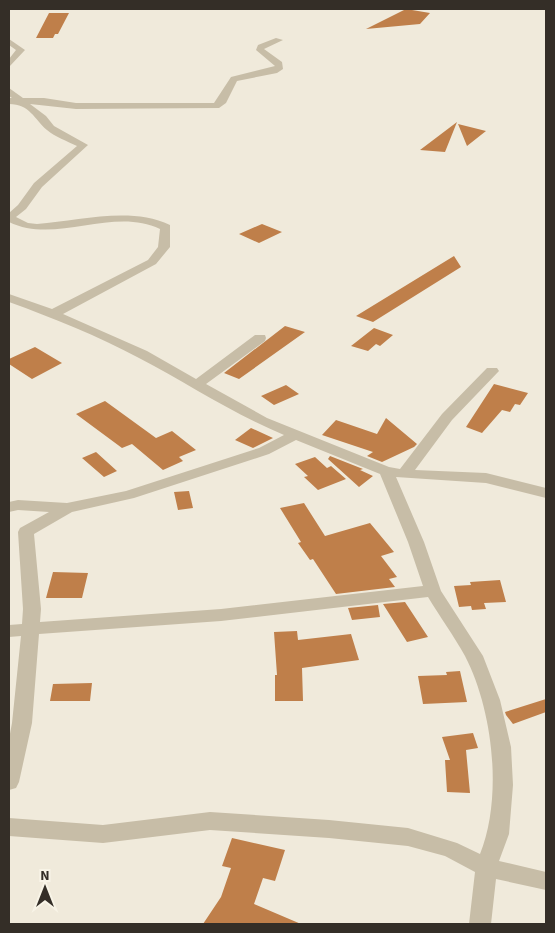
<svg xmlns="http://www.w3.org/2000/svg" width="555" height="933" viewBox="0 0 555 933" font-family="'Source Sans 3',sans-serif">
  <rect width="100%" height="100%" fill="#f0eadb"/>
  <path fill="#bf7f4a" d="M406 9 430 13 420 24 366 29Z
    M49 13H69L58 34H55L53 38H36Z
    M457 122 445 152 420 150Z
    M458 124 486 131 467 146Z
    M262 224 282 232 259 243 239 234Z
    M454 256 461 267 373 322 356 316Z
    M285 326 305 332 239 379 224 373Z
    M374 328 393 335 380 346 376 344 368 351 351 346Z
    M35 347 62 363 32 379 9 364V359Z
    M494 384 528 393 520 405 515 404 510 412 502 410 482 433 466 427Z
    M286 385 299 394 274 405 261 396Z
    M105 401 156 438 172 431 196 450 179 457 183 461 163 470 132 444 122 448 76 414Z
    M386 418 417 444 414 447 382 462 367 456 373 452 322 435 336 420 377 434Z
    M251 428 273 438 253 448 235 440Z
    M96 452 117 471 104 477 82 458Z
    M330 456 363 469 360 470 373 476 359 487 328 459Z
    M315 457 327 468 331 466 346 479 318 490 304 477 308 476 295 464Z
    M189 491 193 508 178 510 174 492Z
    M304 503 325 536 370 523 394 552 381 556 397 577 389 579 395 587 336 594 313 559 310 560 298 543 301 542 280 508Z
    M53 572 88 573 82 598H46Z
    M500 580 506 602 484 603 486 609 472 610 471 606 459 607 454 586 471 585 470 582Z
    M405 602 428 637 407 642 383 604Z
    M378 605 380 617 352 620 348 608Z
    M297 631 298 640 351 634 359 660 302 668 303 701H275V675H277L274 632Z
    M460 671 467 702 423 704 418 676 447 675 446 672Z
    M92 683 90 701H50L53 684Z
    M546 699V712L513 724 506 715 505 712Z
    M473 733 478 748 466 750 470 793 447 792 445 760H450L442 737Z
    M232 838 285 850 275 881 263 878 254 904 301 924H203L221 897 231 868 222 866Z"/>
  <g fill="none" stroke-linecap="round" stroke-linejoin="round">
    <path fill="#c7bda7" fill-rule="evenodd" d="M276 38 283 40 264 49 282 62 283 69 277 73 237 81 226 103 219 108 76 109 30 104 46 116 54 126 88 145 42 187 26 209 16 217 28 223 37 224C79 221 130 206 170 225V247L156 264 63 314 147 351 196 379 255 335H265L266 338 265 341 206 384 267 418 389 467 400 469 442 414 487 368H497L499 371 452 420 415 470 486 473 546 488V498L486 483 396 477 424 542 441 591 483 656 500 700 511 747 513 785 509 834 499 861 546 872V890L496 879 491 924H469L475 872 445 856 408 846 329 838 210 830 103 843 9 836V818L103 825 210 812 329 820 408 828 457 843 480 854C503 797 493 710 465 656 454 636 440 617 428 597L221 621 39 634 32 723 19 782 16 788 9 790V739L12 723 21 636 9 637V625L22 624 23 609 18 532 20 528 49 512 18 510 9 512V502L18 500 67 503 126 491 259 448 284 435C233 414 187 383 139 358 98 336 53 318 9 302V294L52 309 148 260 158 247 160 229C113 206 56 245 9 222V213L18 205 34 183 77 146C67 141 55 137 47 130 34 119 30 104 9 104V98H12L9 96V88L23 98H44L76 103H214L231 77 275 66 256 50 258 45ZM296 440 380 474 408 542 423 586 221 609 40 622 41 609 34 534 72 512 134 498 269 454Z
      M9 39 25 50 9 67V59L16 50 9 45Z"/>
  </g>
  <rect width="555" height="933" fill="none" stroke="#342e27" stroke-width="20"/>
  <g transform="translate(45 888)" stroke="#f8f4e7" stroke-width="4" paint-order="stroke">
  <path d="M0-4L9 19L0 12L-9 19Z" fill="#342e27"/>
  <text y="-8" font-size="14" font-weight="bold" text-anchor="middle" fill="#342e27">N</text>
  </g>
</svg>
